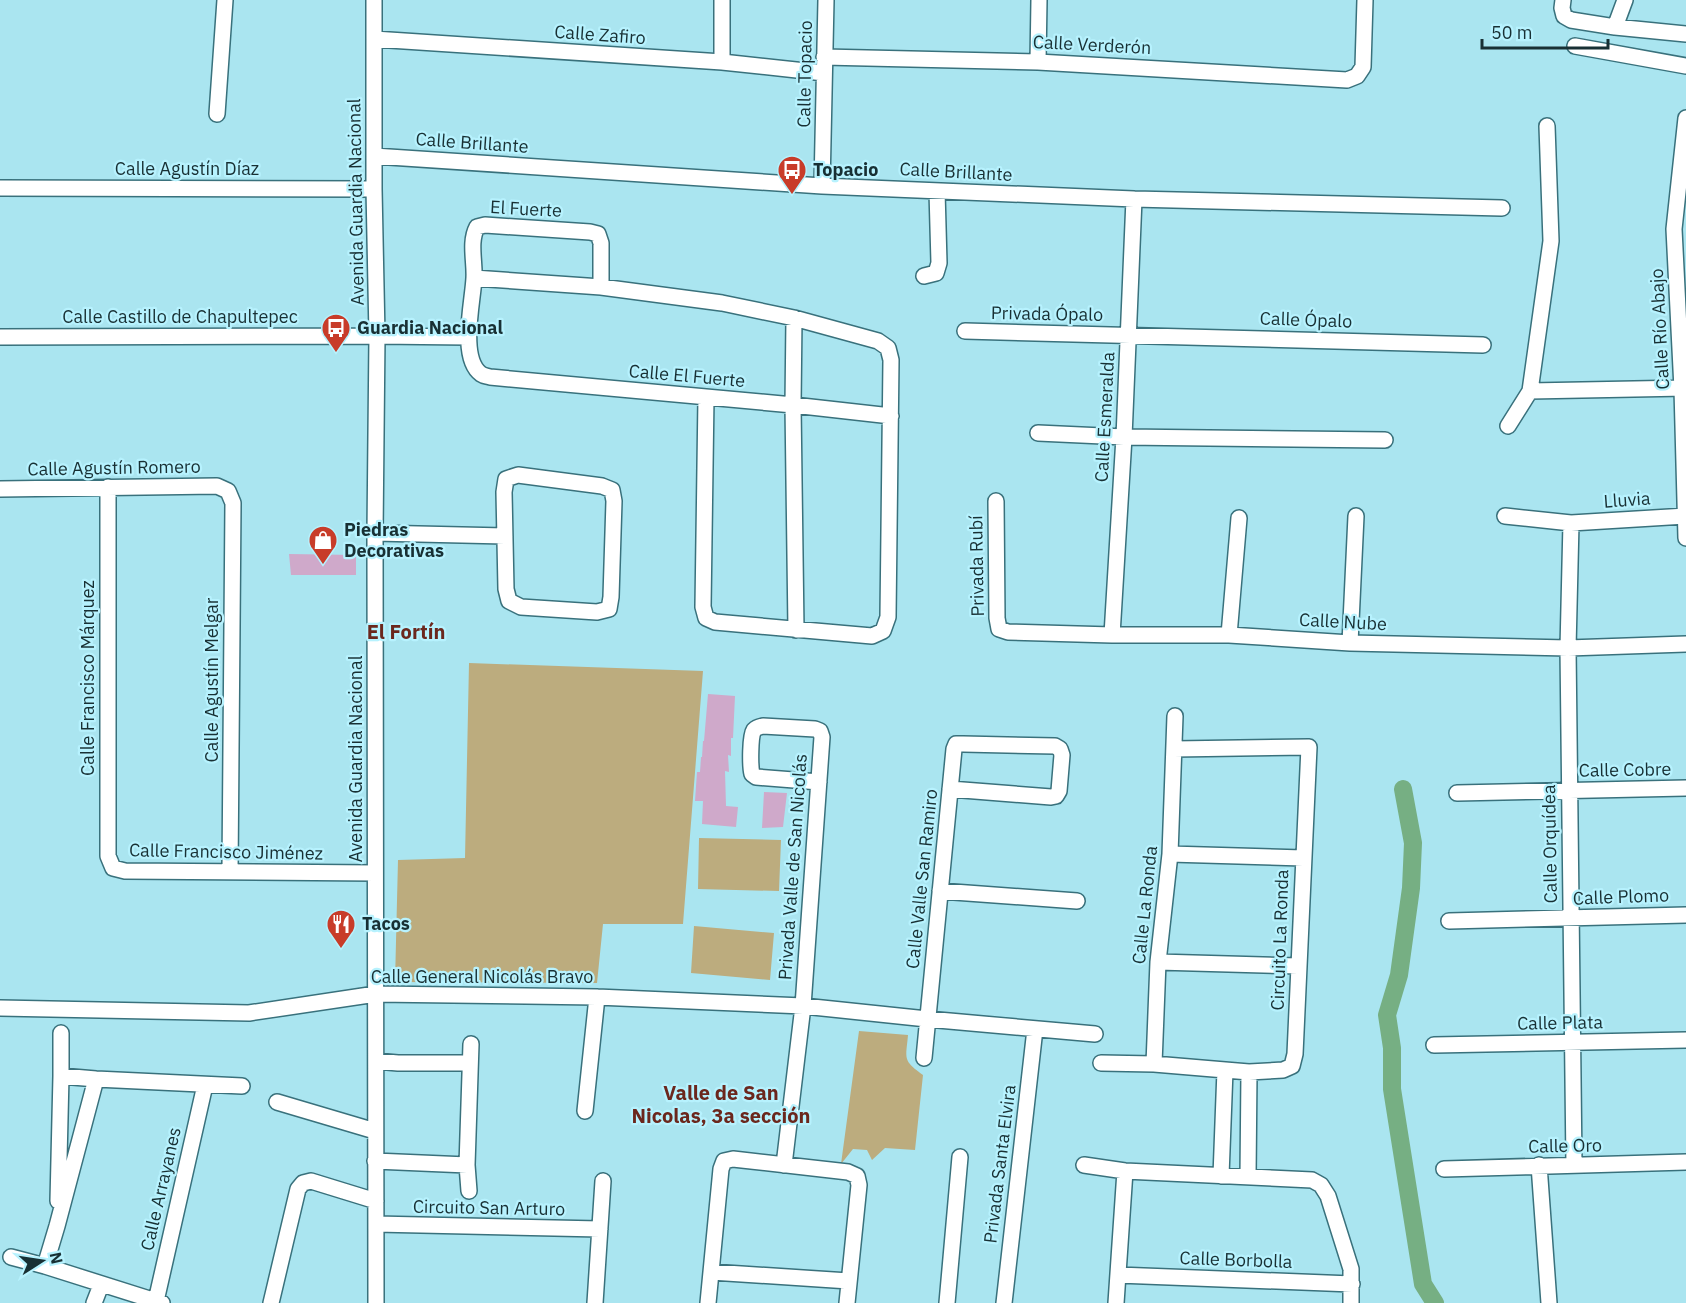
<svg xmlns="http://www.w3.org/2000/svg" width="1686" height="1303" viewBox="0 0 1686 1303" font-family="'IBM Plex Sans',sans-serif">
  <rect width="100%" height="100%" fill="#aae5f0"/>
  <path fill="#bcac7e" d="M469 663 703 671 683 924H603L597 983 395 982 398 860 465 858Z
    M699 838 781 840 779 891 698 889Z
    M694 926 774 933 770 980 691 973Z
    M859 1031 908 1035C906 1059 902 1060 923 1075L915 1150 885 1148 872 1160 867 1150 853 1149 841 1164Z"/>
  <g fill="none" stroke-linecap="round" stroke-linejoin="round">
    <path stroke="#76af83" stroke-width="18" d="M1403 789 1413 843 1411 888 1399 975 1387 1015 1392 1048V1089L1423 1284 1435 1303"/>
  </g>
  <path fill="#cfa9ca" d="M289 554 356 555V575H291Z
    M708 694 735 696 733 738H731V756L728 755 729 772 725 771 726 806 738 807 736 827 702 824 703 801H695L697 772H700L701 757H702L703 741H704Z
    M764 792 787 793 783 827 762 828Z"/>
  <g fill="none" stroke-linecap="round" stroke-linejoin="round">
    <g stroke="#39717c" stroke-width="18">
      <path id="street" d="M374 0V189L377 336 375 533 376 1303
        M1563 0 1562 8 1564 16 1571 20 1615 27 1686 34
        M1615 27 1625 0
        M374 39 722 62 824 73
        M1575 46 1686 66
        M824 57 1038 62 1347 80 1357 76 1363 67 1365 0
        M722 62V0
        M1038 62 1039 0
        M217 114 225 0
        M1686 118 1674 229 1682 389 1686 538
        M374 156 822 186 1134 199 1502 208
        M822 186 826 0
        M0 188 374 189
        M924 276 936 273 939 263 937 191
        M474 278 601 287 722 303 794 318 878 341 888 348 891 360 888 617 883 631 872 636 715 622 706 618 703 607 706 397
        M601 287V243L598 234 590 232 485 225 477 227C469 242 475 262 474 278 473 301 459 358 481 374 484 376 487 376 490 377L793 405 891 416
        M794 318 793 405 796 630
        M965 331 1483 345
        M0 337 377 336 468 337
        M1530 391 1686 388
        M1508 426 1530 391 1551 241 1547 126
        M1038 433 1124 437 1385 440
        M518 475 602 486 612 490 614 501 611 597 609 609 597 612 521 607 509 601 506 589 504 492 506 479Z
        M108 487V856L113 868 125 871 375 873
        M0 489 217 486 228 491 233 503 230 871
        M996 501 997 618 999 629 1008 632 1112 635H1229L1350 643 1568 648 1686 644
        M1505 516 1571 523 1686 516
        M1571 523 1568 648 1574 1165
        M375 533 505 536
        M1112 635 1124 437 1134 199
        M1229 635 1239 518
        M1350 643 1356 516
        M1457 793 1686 788
        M1170 854 1303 858
        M940 891 1077 901
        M1449 921 1686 915
        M1158 962 1298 966
        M0 1008 249 1013 376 994 597 997 803 1006 927 1019 1095 1034
        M1434 1045 1686 1040
        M924 1058 954 749 956 744H963L1055 746 1060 749 1062 755 1059 791 1056 796 1051 797 950 789
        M376 1061 398 1063H470
        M1101 1063 1154 1064 1249 1072 1283 1070 1292 1066 1295 1054 1309 747 1174 749
        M1154 1064 1158 962 1170 854 1175 716
        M61 1076 96 1079 242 1086
        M277 1102 375 1131
        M585 1111 597 997
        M375 1161 467 1165
        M784 1165 803 1006 822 737 820 731 815 729 763 726C759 727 757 727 754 730 750 736 750 766 752 774L756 777 819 782
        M1084 1165 1125 1171 1312 1180 1321 1185 1328 1196 1351 1269V1303
        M1539 1165 1549 1303
        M1444 1169 1686 1162
        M1221 1176 1225 1070
        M1248 1177 1249 1072
        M469 1191 467 1165 471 1044
        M58 1201 61 1076V1033
        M376 1224 600 1229
        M11 1257 45 1266 162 1303
        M45 1266 57 1226 96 1079
        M711 1272 849 1281
        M1118 1275 1352 1284
        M156 1301 205 1085
        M94 1303 101 1285
        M271 1303 298 1189 303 1183 311 1181 376 1201
        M595 1303 603 1181
        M708 1303 721 1169 724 1161 733 1159 848 1172 857 1176 859 1185 847 1303
        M947 1303 960 1157
        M1004 1303 1035 1029
        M1116 1303 1125 1171"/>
    </g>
    <use href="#street" stroke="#fff" stroke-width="15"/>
  </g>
  <defs>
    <g id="bus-pin" transform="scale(1.5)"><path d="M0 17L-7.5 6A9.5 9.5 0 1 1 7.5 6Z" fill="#c83c29" stroke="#b7f2fe"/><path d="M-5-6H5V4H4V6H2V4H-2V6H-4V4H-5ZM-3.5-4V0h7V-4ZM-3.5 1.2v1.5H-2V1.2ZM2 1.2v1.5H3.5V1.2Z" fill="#fff"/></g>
    <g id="shop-pin" transform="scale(1.5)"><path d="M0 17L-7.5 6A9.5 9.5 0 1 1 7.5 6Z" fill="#c83c29" stroke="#b7f2fe"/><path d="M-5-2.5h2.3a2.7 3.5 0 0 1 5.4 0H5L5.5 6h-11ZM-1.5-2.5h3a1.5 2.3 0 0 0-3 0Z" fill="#fff"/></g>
    <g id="restaurant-pin" transform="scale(1.5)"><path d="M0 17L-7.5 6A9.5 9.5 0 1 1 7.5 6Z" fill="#c83c29" stroke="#b7f2fe"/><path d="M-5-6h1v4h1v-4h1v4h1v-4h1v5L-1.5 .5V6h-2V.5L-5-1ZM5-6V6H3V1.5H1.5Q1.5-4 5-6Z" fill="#fff"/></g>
  </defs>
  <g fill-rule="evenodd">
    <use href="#bus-pin" x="792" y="170"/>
    <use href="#bus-pin" x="336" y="328"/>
    <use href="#shop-pin" x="323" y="540"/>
    <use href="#restaurant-pin" x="341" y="924"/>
  </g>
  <g text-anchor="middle" stroke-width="4.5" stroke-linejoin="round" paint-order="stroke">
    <g font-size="18" fill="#183034" stroke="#b7f2fe">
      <text transform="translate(600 35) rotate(4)" y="6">Calle Zafiro</text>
      <text transform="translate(1092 45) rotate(3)" y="6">Calle Verderón</text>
      <text transform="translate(805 74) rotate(-89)" y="6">Calle Topacio</text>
      <text transform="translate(472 143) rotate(4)" y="6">Calle Brillante</text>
      <text x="187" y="175">Calle Agustín Díaz</text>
      <text transform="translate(956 172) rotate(3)" y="6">Calle Brillante</text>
      <text transform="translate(356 202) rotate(-91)" y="6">Avenida Guardia Nacional</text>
      <text transform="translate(526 209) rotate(3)" y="6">El Fuerte</text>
      <text transform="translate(1047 314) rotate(1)" y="6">Privada Ópalo</text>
      <text x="180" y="323">Calle Castillo de Chapultepec</text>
      <text transform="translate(1306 320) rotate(2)" y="6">Calle Ópalo</text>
      <text transform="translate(1660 329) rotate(-93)" y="6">Calle Río Abajo</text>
      <text transform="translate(687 376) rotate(5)" y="6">Calle El Fuerte</text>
      <text transform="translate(1105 417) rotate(-87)" y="6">Calle Esmeralda</text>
      <text transform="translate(114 468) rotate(-1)" y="6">Calle Agustín Romero</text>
      <text transform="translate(1627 500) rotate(-4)" y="6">Lluvia</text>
      <text transform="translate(977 566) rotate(-91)" y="6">Privada Rubí</text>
      <text transform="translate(1343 622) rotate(3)" y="6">Calle Nube</text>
      <text transform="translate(88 678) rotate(-90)" y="6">Calle Francisco Márquez</text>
      <text transform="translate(212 680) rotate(-90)" y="6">Calle Agustín Melgar</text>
      <text transform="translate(356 759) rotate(-90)" y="6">Avenida Guardia Nacional</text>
      <text transform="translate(1625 770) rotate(-1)" y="6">Calle Cobre</text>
      <text transform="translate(1550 844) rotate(-91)" y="6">Calle Orquídea</text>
      <text transform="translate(226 852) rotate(1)" y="6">Calle Francisco Jiménez</text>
      <text transform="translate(793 867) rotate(-86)" y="6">Privada Valle de San Nicolás</text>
      <text transform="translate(922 879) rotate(-84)" y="6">Calle Valle San Ramiro</text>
      <text transform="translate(1621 897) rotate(-2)" y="6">Calle Plomo</text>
      <text transform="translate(1145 905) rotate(-84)" y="6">Calle La Ronda</text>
      <text transform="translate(1280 940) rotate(-88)" y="6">Circuito La Ronda</text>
      <text x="482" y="983">Calle General Nicolás Bravo</text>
      <text transform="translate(1560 1023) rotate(-1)" y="6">Calle Plata</text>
      <text transform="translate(1565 1146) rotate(-1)" y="6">Calle Oro</text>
      <text transform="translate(1000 1164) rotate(-83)" y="6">Privada Santa Elvira</text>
      <text transform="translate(161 1189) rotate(-77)" y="6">Calle Arrayanes</text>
      <text transform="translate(489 1208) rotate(1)" y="6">Circuito San Arturo</text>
      <text transform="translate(1236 1260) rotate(2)" y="6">Calle Borbolla</text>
    </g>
    <g font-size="18" font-weight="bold" fill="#183034" stroke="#b7f2fe" text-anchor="start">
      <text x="813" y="176">Topacio</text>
      <text x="357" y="334">Guardia Nacional</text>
      <text x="344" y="536">Piedras<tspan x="344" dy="21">Decorativas</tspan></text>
      <text x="362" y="930">Tacos</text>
    </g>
    <g font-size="20" font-weight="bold" fill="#6b271d" stroke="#b7f2fe">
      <text x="406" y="639">El Fortín</text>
      <text x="721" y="1100">Valle de San<tspan x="721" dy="23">Nicolas, 3a sección</tspan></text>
    </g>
  </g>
  <g transform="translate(42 1261) rotate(78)" stroke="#b7f2fe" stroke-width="4.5" paint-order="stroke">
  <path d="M0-4.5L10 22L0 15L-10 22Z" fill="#183034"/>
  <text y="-9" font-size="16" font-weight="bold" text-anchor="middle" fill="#183034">N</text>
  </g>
  <path d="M1482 39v9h126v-9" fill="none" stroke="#183034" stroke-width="3"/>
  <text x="1491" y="39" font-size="18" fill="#183034" stroke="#b7f2fe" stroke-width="4.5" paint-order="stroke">50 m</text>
</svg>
